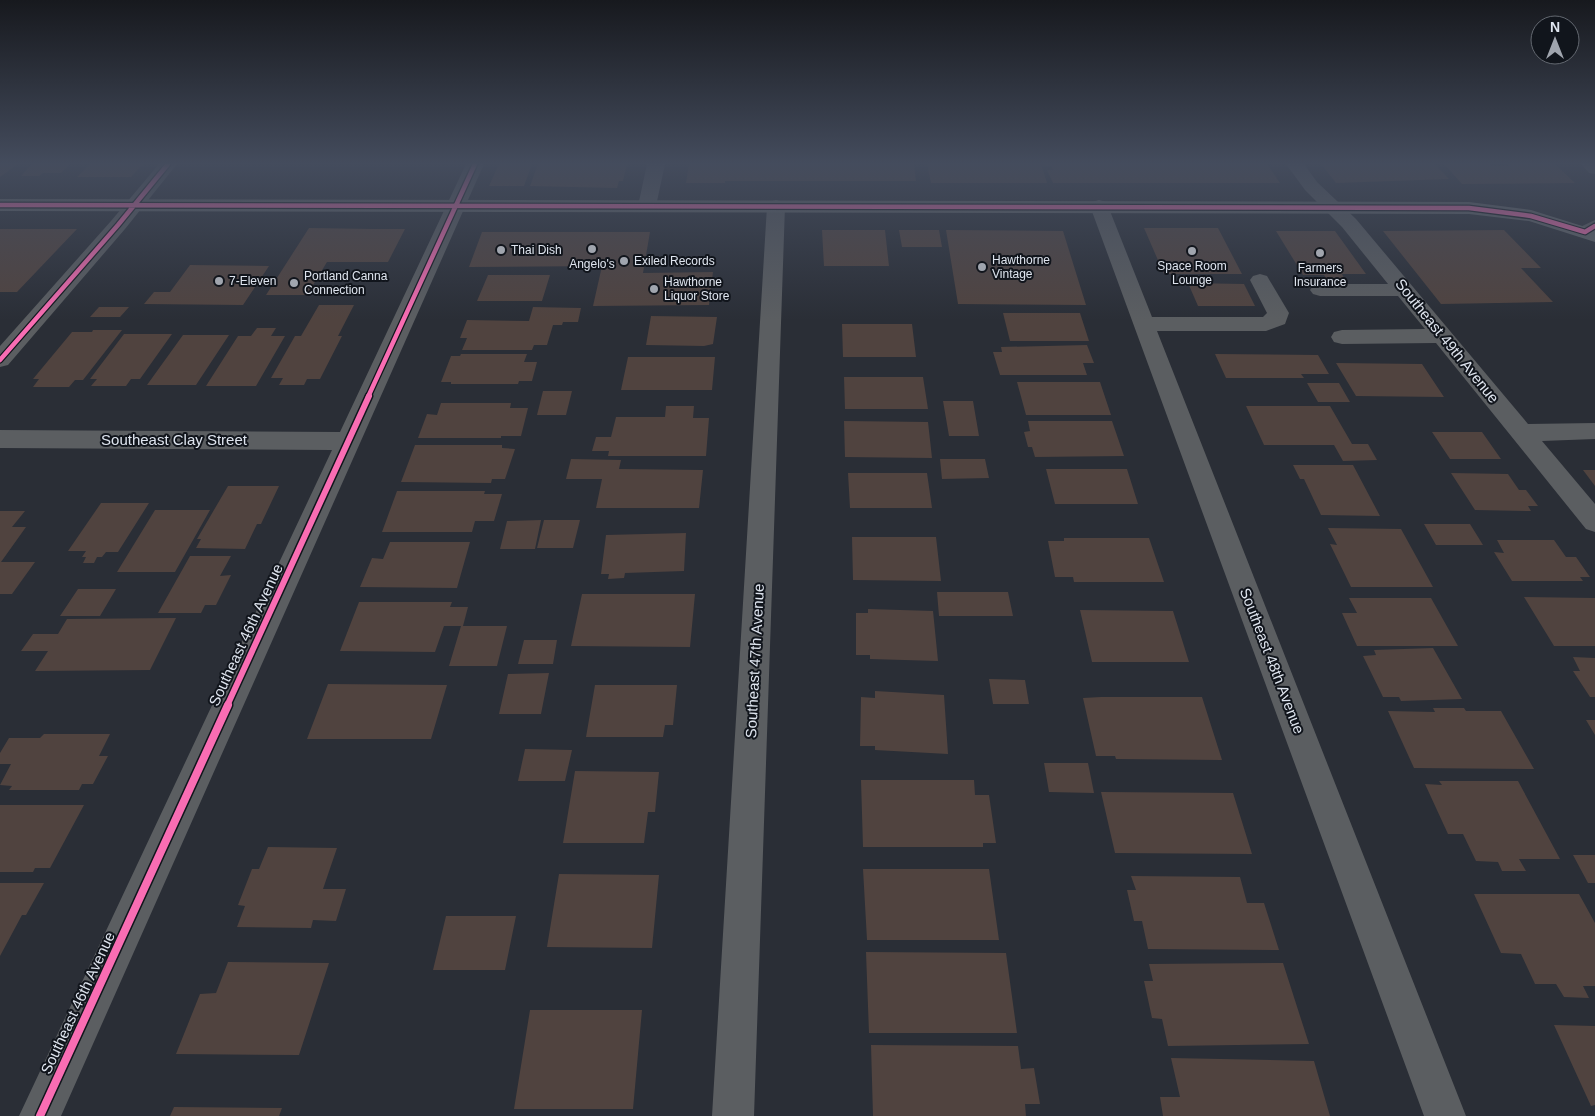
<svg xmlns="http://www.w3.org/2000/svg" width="1595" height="1116" viewBox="0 0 1595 1116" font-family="Helvetica,sans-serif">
  <rect width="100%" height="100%" fill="#2a2e36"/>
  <path fill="#50433f" d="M0 164H18L0 177Z
    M32 164H70L61 173H43L39 176H21Z
    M90 164H143L131 177H77Z
    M499 164H532L524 186H489Z
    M538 164H627L623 181H619L617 188 530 186Z
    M689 164H914L916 181H725V183H686Z
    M927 164H1041L1047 183H931Z
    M1044 164H1267L1280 183H1053L1047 170H1053L1051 166H1045Z
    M1321 164H1435L1449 179 1336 183Z
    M1444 164H1490L1492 166H1509L1507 164H1555L1575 183 1462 184Z
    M309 228 374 229H405L388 262H327L307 295H266Z
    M1144 228H1218L1242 274H1164Z
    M0 229H77L17 292H0Z
    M822 230H885L889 266H824Z
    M899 230H939L942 247H902Z
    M946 230 1063 231 1086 305 958 304Z
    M1504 230 1541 268H1521L1553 302 1441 304 1383 231Z
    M1276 231H1335L1366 274H1342L1344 278H1326L1324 275H1303Z
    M482 232H650L643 273 713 272 709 305 593 306 602 266 469 267Z
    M190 265 269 266 243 305 144 304 154 292H170Z
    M488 275H550L542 301H477Z
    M1188 283 1244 284 1255 306H1198Z
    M319 305H354L338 336H342L320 379H307L304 385H279L283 378H271L295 336H301Z
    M99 307H129L120 317H90Z
    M533 307 581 308 578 322H563L562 325H553L547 345H534L532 350H462L467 338H460L467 320 529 321Z
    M1003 313H1080L1089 341H1010Z
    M651 316 717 317 713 344 704 346 646 345Z
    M842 324H912L916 357H843Z
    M257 328H276L271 336H285L256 386H206L238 336H251Z
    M93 330H122L83 380H75L69 387H33L39 379H33L72 332H92Z
    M124 334H172L140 379H131L126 386H91L97 379H90Z
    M183 335H229L196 385H147Z
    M1087 345 1094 363H1083L1087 375H1000L993 352H1002L1001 347Z
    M461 354H527L524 362H537L532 381H519L518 384H451V382H441L451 356H460Z
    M1215 354 1318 355 1329 374H1301L1304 378H1226Z
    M628 357H715L712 390H621Z
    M1336 363 1422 364 1444 397 1356 396Z
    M844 377H923L928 409H845Z
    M1017 382H1100L1111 415H1026Z
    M1307 383H1339L1350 402H1318Z
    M543 391H572L566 415H537Z
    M943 401H973L979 436H949Z
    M441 403H511L510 408H528L521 436H501V438H418L427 414 437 415Z
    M666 406H694L693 418H709L706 456H608L609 451H592L596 437H611L616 417H665Z
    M1246 406H1330L1352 444H1368L1377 460 1343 461 1334 445H1264Z
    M844 421 928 422 932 458 845 457Z
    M1028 421H1112L1124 456 1035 457 1032 447H1028L1024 432 1030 431Z
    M1432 432H1482L1501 459H1450Z
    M415 445H502V448L515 449 505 479H492L491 483 401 482Z
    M571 459 621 460 619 469 703 470 699 508H596L602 479H566Z
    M940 459H985L989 478 942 479Z
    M1293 465H1353L1380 516 1321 515 1304 479H1300Z
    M1046 469H1127L1138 504H1055Z
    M1583 470H1595V486Z
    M848 473H927L932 508H850Z
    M1451 473 1508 474 1519 490H1526L1538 506H1528L1531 511 1475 510Z
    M228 486H279L261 524H257L245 549 196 548 201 539H197Z
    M397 491H485L484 494H502L494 521H475L472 532H382Z
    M101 503H149L118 552H106L102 557H97L94 563H83L86 557H82L86 551H68Z
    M155 510H210L175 572H117Z
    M0 511H25L12 527H26L1 562H35L12 594H0Z
    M541 520 535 549H500L507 521Z
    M544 520H580L573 548H537Z
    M1424 524H1470L1483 545H1436Z
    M1328 528 1401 529 1433 587H1351L1330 544 1337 545Z
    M686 533 684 571 625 573 624 578 608 579 609 574H601L606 535Z
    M852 537H936L941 581 853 580Z
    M1064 538H1149L1164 582H1074L1073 577H1055L1048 541H1064Z
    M1497 540H1554L1566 557H1576L1590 577H1580L1583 581H1512L1494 552 1504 553Z
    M390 542H470L457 588 360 587 372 558 383 559Z
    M190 556H231L220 576 231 575 216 605H205L201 613H158Z
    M78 589H116L100 616H60Z
    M937 592H1008L1013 616H939Z
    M582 594H695L690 647 571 646Z
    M1524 597 1595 598V646H1554Z
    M1349 598H1431L1458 646H1357L1342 613H1357Z
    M359 602H452L450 607H468L463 626H507L497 666H449L461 626H444L435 652 340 651Z
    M868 609 933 611 938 661 870 659V655H856V613H868Z
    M1080 610 1173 611 1189 662H1092Z
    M176 618 150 670 35 671 48 651H21L33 634H58L67 619Z
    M524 640H557L553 664H518Z
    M1433 648 1462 699 1401 701 1399 697H1383L1363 656 1376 655 1374 650Z
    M1573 657 1595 658V697H1590L1573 671H1580Z
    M549 673 541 714H499L508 674Z
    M989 679 1025 680 1029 704H993Z
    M328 684 447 685 431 739H307Z
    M595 685H677L673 725H665L663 737H586Z
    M875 691 944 695 948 754 875 750V746H860L861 697 875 698Z
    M1101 697H1202L1222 760 1116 759 1115 756H1096L1083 698Z
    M1433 708H1464L1466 711H1501L1534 769 1414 768 1388 711 1435 712Z
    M1586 720H1595V735Z
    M44 734H110L99 756H108L93 784H82L79 790H9L12 786 0 785 11 764H0V753L9 738H40Z
    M525 749 572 750 565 781H518Z
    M1044 763H1088L1094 793 1049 792Z
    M575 771 659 772 655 812H648L644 843H563Z
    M861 780H974L975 795H989L996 843H983V847H863Z
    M1439 781H1518L1560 859H1519L1526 871H1502L1498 862 1476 861 1463 834H1448L1425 784 1442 785Z
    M1101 792 1233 793 1252 854 1115 853Z
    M0 805H84L50 868H35L33 872H0Z
    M268 847 337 848 323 889H346L336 921 313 920 311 928 237 927 245 906 238 905 252 869H259Z
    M1573 855H1595V883H1588Z
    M863 869H989L999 940H867Z
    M559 874 659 875 652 948 547 947Z
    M1131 876 1240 877 1247 903H1264L1279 950 1148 949 1142 921H1134L1127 890H1136Z
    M0 883H44L26 915H22L0 956Z
    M1474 894H1579L1595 923V986H1583L1589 998 1564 997 1556 984H1535L1521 954 1501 953Z
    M446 916H516L505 970H433Z
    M866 952 1006 953 1017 1033H869Z
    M228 962 329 963 299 1055 176 1054 200 994 216 993Z
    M1283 963 1309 1044 1168 1046 1162 1019 1152 1018 1144 981H1153L1149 964Z
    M530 1010H642L633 1109H514Z
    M1554 1025 1595 1026V1105L1591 1106Z
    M871 1045 1018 1046 1021 1069 1034 1068 1040 1104H1025L1026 1116H873Z
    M1171 1058 1314 1061 1330 1116H1163L1160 1097H1180Z
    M174 1107 282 1108 279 1116H170Z"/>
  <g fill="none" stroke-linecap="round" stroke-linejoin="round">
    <path fill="#5b5e61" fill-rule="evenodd" d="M159 164H177L125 229 8 365 0 367V346L111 221Z
      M466 164H484L61 1116H19L332 450 0 448V430L340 432Z
      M647 164H665L656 206 654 210 647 212 640 210 638 206Z
      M1286 164H1304L1317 182 1356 219 1528 424 1595 423V439L1542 441 1595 504V532L1586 529 1436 343 1342 344 1334 342 1331 337 1334 332 1342 330 1425 329 1398 296H1320L1313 294 1310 290 1313 286 1320 284H1388L1342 227 1305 190Z
      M1581 164H1595V174L1589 173Z
      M776 200 783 202 785 206 754 1116H712L767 206 769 202Z
      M1099 200 1106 202 1108 206 1152 317H1263L1267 313 1250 280 1253 276 1260 274 1267 276 1289 313 1285 324 1266 331H1157L1466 1116H1424L1090 206 1092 202Z
      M1595 220V234L1585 238 1578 236 1575 232 1578 228Z"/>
    <path fill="#64686b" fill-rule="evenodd" d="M0 199 1469 202 1531 210 1595 230V242L1529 221 1469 214 0 211Z"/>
    <g stroke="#11151c" stroke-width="7">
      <path id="cycleway-far2" d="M0 205 1469 208 1531 216 1585 232 1595 226
        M0 360 118 225 168 164
        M368 397 475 164"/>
    </g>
    <g stroke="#11151c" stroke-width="9">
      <path id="cycleway-far1" d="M227 706 369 396"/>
    </g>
    <g stroke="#11151c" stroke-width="11">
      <path id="cycleway" d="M40 1116 228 705"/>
    </g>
    <use href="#cycleway-far2" stroke="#f96db3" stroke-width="4.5"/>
    <use href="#cycleway-far1" stroke="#f96db3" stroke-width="6"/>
    <use href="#cycleway" stroke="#f96db3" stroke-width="8"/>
  </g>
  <linearGradient id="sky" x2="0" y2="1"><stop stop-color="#17191e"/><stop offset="0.51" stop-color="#444c5d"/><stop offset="1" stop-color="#444c5d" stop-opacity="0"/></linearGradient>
  <rect width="1595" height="320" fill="url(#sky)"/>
  <g fill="#a0a5ae" stroke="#11151c" stroke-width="2">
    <circle cx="592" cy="249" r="5"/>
    <circle cx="501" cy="250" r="5"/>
    <circle cx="1192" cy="251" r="5"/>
    <circle cx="1320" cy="253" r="5"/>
    <circle cx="624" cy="261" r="5"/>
    <circle cx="982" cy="267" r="5"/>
    <circle cx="219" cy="281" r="5"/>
    <circle cx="294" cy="283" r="5"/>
    <circle cx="654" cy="289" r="5"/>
  </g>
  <g text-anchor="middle" stroke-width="4" stroke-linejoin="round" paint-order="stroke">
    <g font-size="12" fill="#dfe5ef" stroke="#11151c" text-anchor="start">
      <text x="511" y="254">Thai Dish</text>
      <text x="992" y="264">Hawthorne<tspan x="992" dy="14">Vintage</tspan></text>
      <text x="634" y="265">Exiled Records</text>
      <text x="592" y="268" text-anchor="middle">Angelo's</text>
      <text x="1192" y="270" text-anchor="middle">Space Room<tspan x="1192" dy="14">Lounge</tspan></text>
      <text x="1320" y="272" text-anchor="middle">Farmers<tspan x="1320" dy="14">Insurance</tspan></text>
      <text x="304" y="280">Portland Canna<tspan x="304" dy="14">Connection</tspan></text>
      <text x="229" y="285">7-Eleven</text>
      <text x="664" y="286">Hawthorne<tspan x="664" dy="14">Liquor Store</tspan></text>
    </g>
    <g font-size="15" fill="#dfe5ef" stroke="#11151c">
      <text transform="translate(1447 341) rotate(51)" y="5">Southeast 49th Avenue</text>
      <text x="174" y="445">Southeast Clay Street</text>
      <text transform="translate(246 635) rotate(-65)" y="5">Southeast 46th Avenue</text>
      <text transform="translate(755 661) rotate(-87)" y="5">Southeast 47th Avenue</text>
      <text transform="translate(1272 661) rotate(69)" y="5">Southeast 48th Avenue</text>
      <text transform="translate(78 1003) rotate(-65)" y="5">Southeast 46th Avenue</text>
    </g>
  </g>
  <g transform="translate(1555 40)"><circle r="24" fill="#11151c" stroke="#636870"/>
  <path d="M0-4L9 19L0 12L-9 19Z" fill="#a0a5ae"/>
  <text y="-8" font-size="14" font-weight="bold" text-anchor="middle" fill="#dfe5ef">N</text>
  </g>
</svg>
